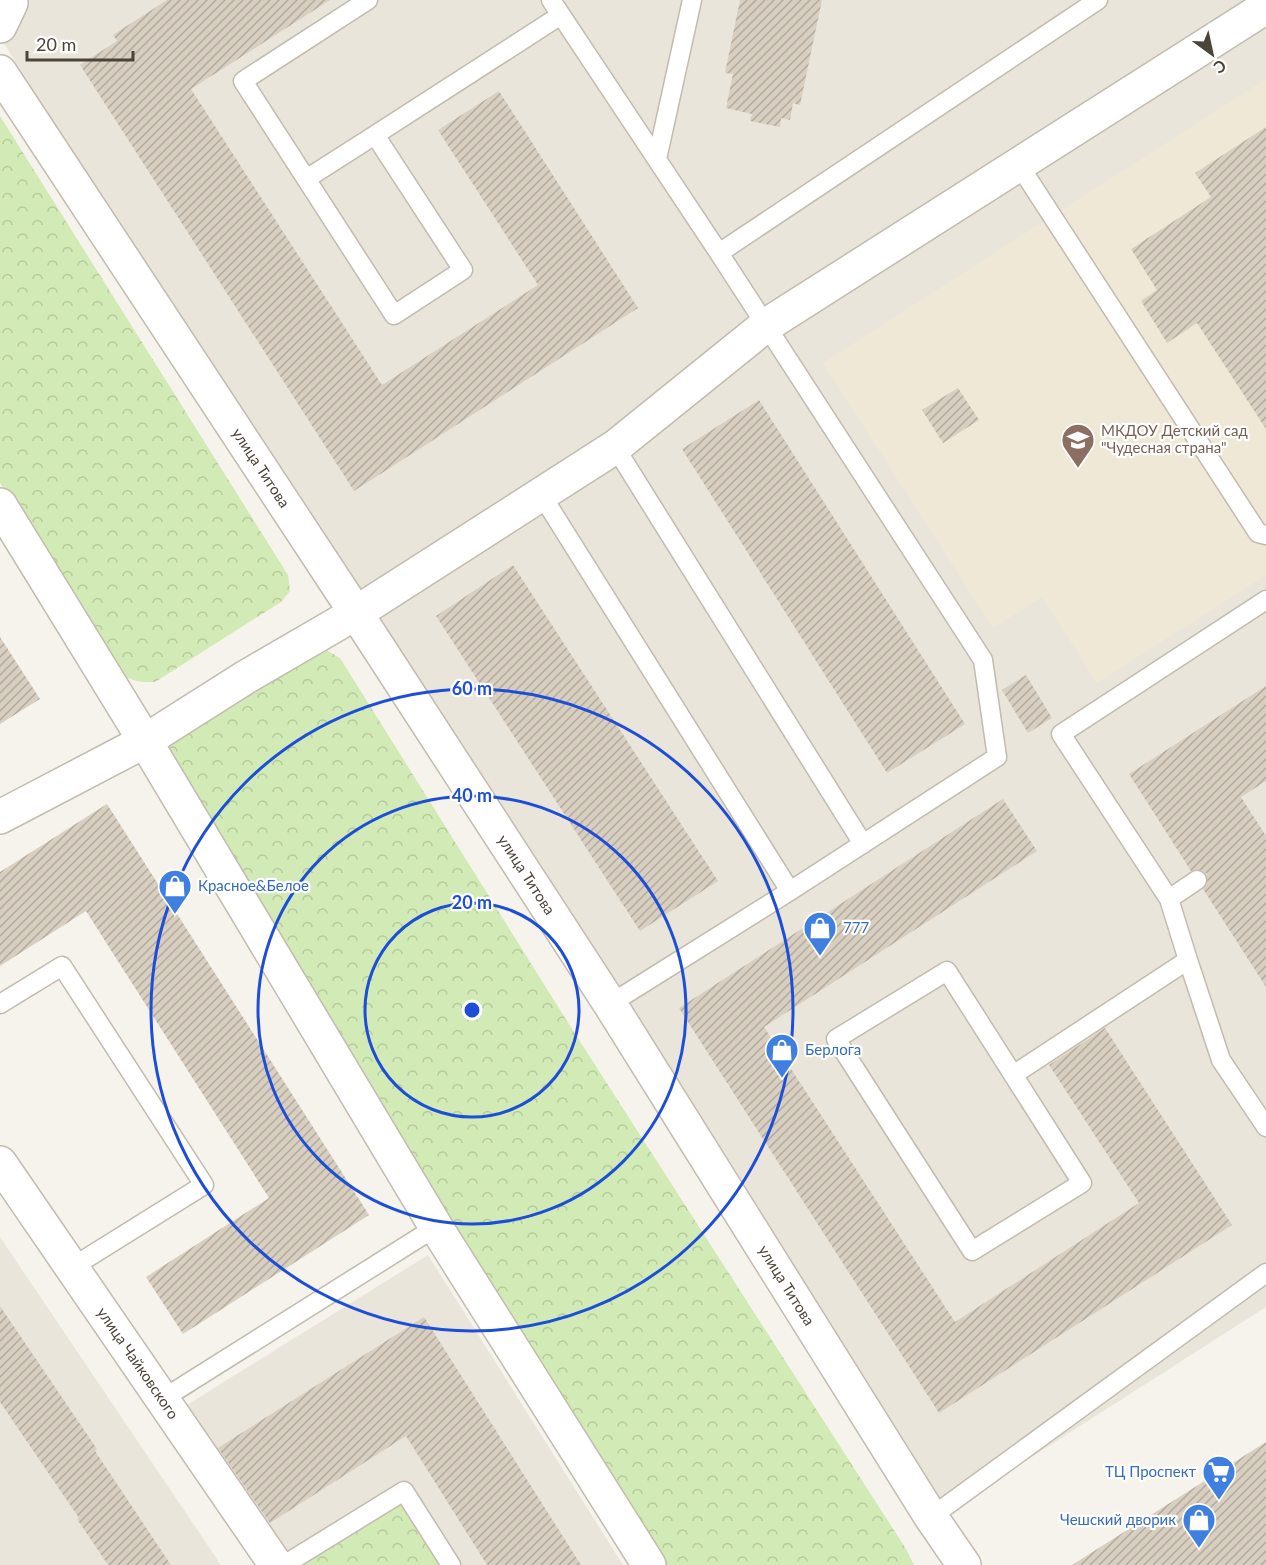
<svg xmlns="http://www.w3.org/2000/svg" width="1266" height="1565" viewBox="0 0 1266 1565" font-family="Lato,sans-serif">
  <defs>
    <pattern id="park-crowns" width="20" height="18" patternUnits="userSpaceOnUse" patternTransform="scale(1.5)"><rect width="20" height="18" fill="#d2eab5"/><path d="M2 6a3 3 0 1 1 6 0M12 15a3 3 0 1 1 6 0" fill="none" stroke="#b6ca9c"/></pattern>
    <pattern id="building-hatch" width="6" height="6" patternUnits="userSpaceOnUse" patternTransform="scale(1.5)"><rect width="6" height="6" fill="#d8cfc1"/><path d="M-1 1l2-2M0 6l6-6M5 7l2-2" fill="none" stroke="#b1aa9e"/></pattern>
  </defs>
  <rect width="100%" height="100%" fill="#f6f3ec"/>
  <path fill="#eae5da" d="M0 0H1266V1307L933 1520 0 37Z
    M0 1237 221 1565H0Z
    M428 1255 623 1565H293L187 1405Z"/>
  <path fill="#efe8d6" d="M1266 79V575L1097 683 1042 597 993 628 823 363Z"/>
  <path fill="url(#park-crowns)" d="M0 116 288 575 290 591 281 602 155 682C132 683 121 677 105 661L0 483Z
    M313 650H326L340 658 572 1029 906 1549 914 1565H664L165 758 171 745 181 734Z
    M402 1501 443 1565H301L300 1563Z"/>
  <path fill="url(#building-hatch)" d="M167 0H330L191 89 382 385 538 285 438 130 499 91 638 308 354 491 80 65 117 41 113 35Z
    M740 0H822L800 105 793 103 790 120 781 118 780 127 750 121 752 114 726 108 733 74 725 73Z
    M1266 127V429L1197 323 1167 343 1141 301 1157 290 1131 249 1211 197 1195 173Z
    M958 388 979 420 943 443 922 410Z
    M759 400 965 724 887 773 682 449Z
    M513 565 718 881 640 931 436 616Z
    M0 637 40 699 0 724Z
    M1026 675 1052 718 1028 733 1002 690Z
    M1266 686V781L1241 797 1266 836V987L1203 889 1207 884V874L1201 870 1191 871 1129 774Z
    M1003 799 1037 851 764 1027 955 1322 1139 1203 1049 1065 1105 1028 1232 1225 939 1413 679 1008Z
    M107 804 369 1215 183 1334 146 1277 269 1198 86 911 0 966V872Z
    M0 1306 97 1449 95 1451 171 1565H108L77 1519 79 1518 0 1402Z
    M424 1317 581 1565H487L406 1436 270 1523 218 1448Z
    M1266 1442V1565H1072Z"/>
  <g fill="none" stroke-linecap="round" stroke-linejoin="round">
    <g stroke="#c2bbae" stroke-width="21">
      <path id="service" d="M368 0 243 81 394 315 463 270 375 135 561 15
        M551 0 719 253 983 660 997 757 790 891 610 1004
        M657 159 692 0
        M1019 165 1258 533 1266 535
        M306 179 375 135
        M719 253 1098 0
        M615 447 863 844
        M541 494 790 891
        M1169 899 1061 734 1266 600
        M1188 960 1169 899 1197 880
        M947 971 1082 1183 972 1251 836 1039Z
        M0 1004 62 966 204 1185 71 1268
        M1013 1075 1188 960 1221 1060 1266 1127
        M161 1400 436 1227
        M931 1517 1266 1273
        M284 1565 404 1491 451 1565"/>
    </g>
    <g stroke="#c2bbae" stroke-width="36">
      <g id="minor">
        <path d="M0 26 11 3"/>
        <path d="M0 817 145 741 246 677 356 613 615 447 765 326 1266 7"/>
        <path id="s1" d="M0 1163 276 1565"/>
      </g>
    </g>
    <g stroke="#c2bbae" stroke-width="36">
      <g id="tertiary">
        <path id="s2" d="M0 72 356 613 610 1004 931 1517 964 1565"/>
        <path d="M0 505 145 741 436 1227 649 1565"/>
      </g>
    </g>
    <use href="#service" stroke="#fff" stroke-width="18"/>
    <use href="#minor" stroke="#fff" stroke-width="33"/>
    <use href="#tertiary" stroke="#fff" stroke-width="33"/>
  </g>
  <g fill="none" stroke="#1d4ed8" stroke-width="3">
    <circle cx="472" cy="1010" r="107"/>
    <circle cx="472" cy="1010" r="214"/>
    <circle cx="472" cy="1010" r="321"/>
  </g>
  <defs>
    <g id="school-pin" transform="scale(1.725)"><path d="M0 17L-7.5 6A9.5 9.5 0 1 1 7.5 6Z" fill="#8d6e63" stroke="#fff"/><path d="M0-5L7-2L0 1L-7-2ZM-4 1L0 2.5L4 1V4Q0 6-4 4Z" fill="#fff"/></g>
    <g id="shop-pin" transform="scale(1.725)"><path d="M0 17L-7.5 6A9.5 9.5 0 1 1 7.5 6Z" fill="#3f7fe0" stroke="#fff"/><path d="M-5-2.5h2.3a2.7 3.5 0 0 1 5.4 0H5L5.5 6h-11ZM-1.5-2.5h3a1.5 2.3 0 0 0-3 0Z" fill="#fff"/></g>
    <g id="supermarket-pin" transform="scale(1.725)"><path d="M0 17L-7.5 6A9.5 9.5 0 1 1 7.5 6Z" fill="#3f7fe0" stroke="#fff"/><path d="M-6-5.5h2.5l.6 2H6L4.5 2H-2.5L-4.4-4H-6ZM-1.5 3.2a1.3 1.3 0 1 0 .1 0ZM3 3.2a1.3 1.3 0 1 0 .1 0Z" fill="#fff"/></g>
  </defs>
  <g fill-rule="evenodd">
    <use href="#school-pin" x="1078" y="440"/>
    <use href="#shop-pin" x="175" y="886"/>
    <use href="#shop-pin" x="820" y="928"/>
    <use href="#shop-pin" x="782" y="1050"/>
    <use href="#supermarket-pin" x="1219" y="1472"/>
    <use href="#shop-pin" x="1199" y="1520"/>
  </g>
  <g text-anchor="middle" stroke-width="4.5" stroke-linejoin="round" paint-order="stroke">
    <g font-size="15" fill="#785e54" stroke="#fff" text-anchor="start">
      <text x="1101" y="436">МКДОУ Детский сад<tspan x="1101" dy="17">"Чудесная страна"</tspan></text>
    </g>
    <g font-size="15" fill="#4b4439" stroke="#fff">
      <text dy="5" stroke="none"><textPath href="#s2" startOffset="474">улица Титова</textPath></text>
      <text dy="5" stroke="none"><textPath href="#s2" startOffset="960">улица Титова</textPath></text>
      <text dy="5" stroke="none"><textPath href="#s2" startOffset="1446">улица Титова</textPath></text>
      <text dy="5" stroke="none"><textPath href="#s1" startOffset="243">улица Чайковского</textPath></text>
    </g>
    <g font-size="15" fill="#366cbe" stroke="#fff" text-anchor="start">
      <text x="198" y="891">Красное&amp;Белое</text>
      <text x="843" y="933">777</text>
      <text x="805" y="1055">Берлога</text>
      <text x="1196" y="1477" text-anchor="end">ТЦ Проспект</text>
      <text x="1176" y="1525" text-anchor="end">Чешский дворик</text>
    </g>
  </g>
  <circle cx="472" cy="1010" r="9" fill="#1d4ed8" stroke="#fff" stroke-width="3"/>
  <g font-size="18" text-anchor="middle" font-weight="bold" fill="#1d4ed8" stroke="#fff" stroke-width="4.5" stroke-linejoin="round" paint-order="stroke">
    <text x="472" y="695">60 m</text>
    <text x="472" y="802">40 m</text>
    <text x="472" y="909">20 m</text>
  </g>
  <g transform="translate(1212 54) rotate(147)" stroke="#ffffff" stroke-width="4.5" paint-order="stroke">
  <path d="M0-4.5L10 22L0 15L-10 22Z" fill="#4b4439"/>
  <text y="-9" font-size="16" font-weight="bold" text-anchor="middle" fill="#4b4439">С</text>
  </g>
  <path d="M27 51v9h106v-9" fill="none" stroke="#4b4439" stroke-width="3"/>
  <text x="36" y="51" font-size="18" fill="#4b4439" stroke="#ffffff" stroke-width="4.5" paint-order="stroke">20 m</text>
</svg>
